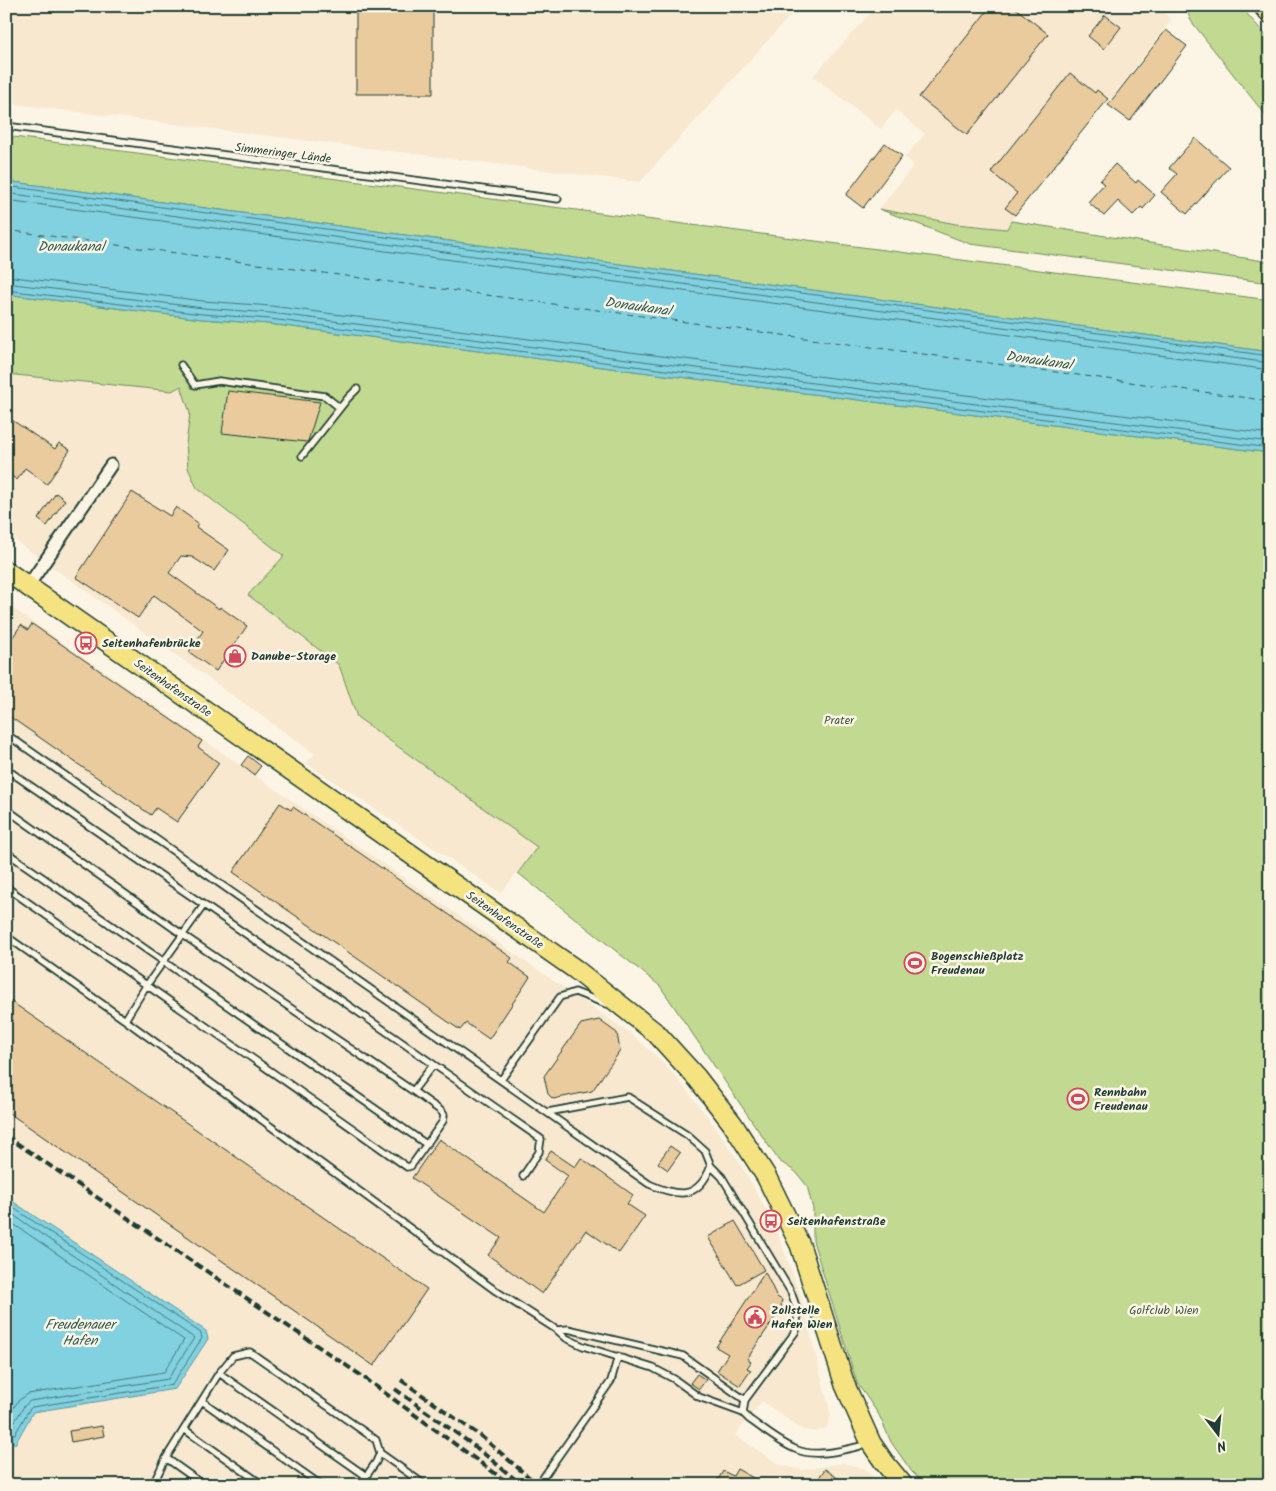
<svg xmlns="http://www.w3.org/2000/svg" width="1276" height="1491" viewBox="0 0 1276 1491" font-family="Kalam,sans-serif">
  <rect width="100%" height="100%" fill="#fcf5e5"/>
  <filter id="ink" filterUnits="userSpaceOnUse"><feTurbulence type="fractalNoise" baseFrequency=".02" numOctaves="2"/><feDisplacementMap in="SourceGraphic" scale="10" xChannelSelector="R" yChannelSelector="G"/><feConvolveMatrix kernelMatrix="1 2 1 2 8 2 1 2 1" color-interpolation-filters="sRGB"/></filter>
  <g filter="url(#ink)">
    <path fill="#f7e8cf" d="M6 6H799L640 182 6 103Z
      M877 6H1159L1171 20 1111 99H1108L1015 215 1007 229 956 224 879 209 914 165 905 157 925 134 896 110 881 129 813 76Z
      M6 374 172 391 181 386 190 413 186 444 188 468 197 488 284 556 248 595 339 665 357 717 538 847 501 893 306 763 315 754 6 534Z
      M6 604 631 1034 654 1054 676 1077 707 1116 740 1163 772 1220 800 1293 831 1415 827 1428 814 1432 801 1429 762 1401 735 1435 778 1464 802 1470 843 1463 865 1469 880 1485H6V1437L15 1444 33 1412 175 1389 208 1339 206 1331 6 1197Z"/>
    <path fill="#c1d990" stroke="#708b62" d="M1185 6H1240L1270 40V121L1191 21Z
      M6 136 1270 300V352L6 181Z
      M879 209 956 224 1007 229 1011 221 1270 262V283L970 244Z
      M6 294 202 319 269 324 1270 453V1485H926L912 1472 891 1442 879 1415 857 1383 813 1241V1209L807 1186 796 1172 779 1161 660 986 518 873 537 847 357 717 339 665 248 595 284 556 197 488 188 468 186 444 190 413 181 386 172 391 6 374Z"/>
    <path fill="#82d1e0" stroke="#5a969b" d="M6 181 1270 352V453L269 324 202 319 6 294Z
      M6 1197 206 1331 208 1339 175 1389 33 1412 15 1444 6 1437Z"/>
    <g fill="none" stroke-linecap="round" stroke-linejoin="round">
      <path stroke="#477879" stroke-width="1" d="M6 186 1270 356
        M6 193 1270 363
        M6 200 1270 370
        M6 276 203 301 271 306 1270 434
        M6 283 203 308 271 313 1270 442
        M6 290 202 314 270 319 1270 448
        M6 1203 201 1333 202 1338 172 1385 32 1407 29 1410 15 1434 6 1433
        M6 1210 194 1338 168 1379 30 1401 24 1406 12 1426 6 1427
        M6 1219 184 1340 164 1372 28 1394 18 1401 6 1420"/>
      <path stroke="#335b56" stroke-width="1" stroke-dasharray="6 5" stroke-linecap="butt" d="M6 230 1270 401"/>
    </g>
    <path fill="#eacb9d" stroke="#1f3d34" d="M356 6H433V94H356Z
      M991 6H1013L1048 34 967 135 919 97Z
      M1105 15 1121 27 1104 49 1088 36Z
      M1166 30 1187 46 1130 121 1108 105Z
      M1070 73 1095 93 1097 90 1108 99 1015 215 1005 208 1017 193 991 172Z
      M1195 138 1229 167 1187 214 1161 192 1177 174 1169 168Z
      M885 143 902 156 863 208 846 195Z
      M1115 164 1136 183 1138 180 1155 195 1143 209 1141 207 1133 215 1118 201 1104 216 1088 202 1104 184 1100 181Z
      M228 391 320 402 308 441 307 442 222 433Z
      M6 416 55 449 59 443 70 450 47 484 25 468 17 480 6 472Z
      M132 492 170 516 176 507 198 523 196 527 229 550 214 571 192 557 181 556 169 573 219 609 220 607 247 626 216 671 189 652 203 631 154 595 138 618 76 577Z
      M56 493 65 500 47 526 38 519Z
      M32 624 202 741 198 747 219 763 177 822 156 808 151 815 6 714V647L21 625 28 630Z
      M248 756 261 766 254 775 241 765Z
      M280 803 291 810 293 807 512 958 509 962 530 977 489 1039 466 1023 460 1030 233 872Z
      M6 998 427 1289 374 1366 6 1111Z
      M599 1020 617 1033 620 1051 592 1091 553 1099 548 1094 544 1076 581 1024Z
      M439 1139 544 1212 568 1176 545 1160 551 1151 575 1167 581 1158 633 1195 627 1204 645 1216 619 1253 586 1230 542 1294 488 1255 501 1238 412 1178Z
      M670 1146 680 1153 668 1170 658 1163Z
      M735 1221 764 1270 737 1285 708 1237Z
      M765 1272 777 1297 782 1300 781 1304 782 1307 747 1359 751 1362 747 1368 751 1370 740 1386 717 1371 728 1354 716 1347Z
      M697 1374 706 1380 699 1389 690 1383Z
      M102 1426 104 1436 71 1442 69 1431Z
      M737 1469 766 1485H715L723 1471 733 1476Z
      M825 1469 847 1485H826L818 1479Z"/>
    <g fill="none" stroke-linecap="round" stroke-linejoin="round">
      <g stroke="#1f3d34" stroke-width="9">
        <path id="service" d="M6 126 558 199
          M181 365 195 385 219 381 325 396 340 408
          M302 456 348 398 357 389
          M6 591 13 580
          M6 734 649 1184C678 1197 698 1200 711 1166L722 1177 791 1292 798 1312 796 1331 745 1400 743 1413
          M6 769 204 905
          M6 809 183 935 413 1091
          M6 852 426 1144
          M6 887C139 981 274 1072 407 1167L411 1166 443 1121 444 1115 441 1111 413 1091 433 1065
          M6 936 125 1020 496 1291 557 1330 566 1338 583 1346 653 1368 674 1379 699 1397 743 1413 749 1419C763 1429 779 1442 795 1449 817 1459 847 1449 869 1444
          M125 1020 146 986 204 905 541 1139 539 1152 523 1176
          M501 1080 560 997 575 992 606 1004
          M548 1112 628 1097 687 1135 705 1151 711 1166
          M557 1330 568 1329 683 1356 745 1400
          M219 1373 366 1476
          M202 1401 321 1485
          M184 1429 263 1485
          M380 1453 425 1485
          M166 1458 204 1485
          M156 1485 154 1482 166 1458 219 1373 233 1356 250 1352 376 1440 380 1453 376 1462 360 1485
          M538 1485 611 1381 618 1356"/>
      </g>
      <g stroke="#1f3d34" stroke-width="15">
        <path id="minor" d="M28 586 111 465"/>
      </g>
      <g stroke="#1f3d34" stroke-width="22">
        <path id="primary" d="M6 571 575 969 657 1034 697 1078 732 1123 766 1176 800 1245 845 1385 871 1443 884 1462 903 1485"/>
      </g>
      <g stroke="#1f3d34" stroke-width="25">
        <path id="motorway" d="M1265 6 1270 12"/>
      </g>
      <use href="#service" stroke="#fcf5e5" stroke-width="5.5"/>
      <use href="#minor" stroke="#fcf5e5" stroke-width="11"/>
      <use href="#primary" stroke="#f5e382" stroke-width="19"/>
      <use href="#motorway" stroke="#f5e382" stroke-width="21"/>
      <path stroke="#1f3d34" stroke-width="4" stroke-dasharray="8 4" stroke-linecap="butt" d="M6 1136 359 1374 511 1485
        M401 1380 482 1437 538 1485
        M395 1389 477 1448 522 1485"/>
    </g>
  </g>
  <defs>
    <g id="bus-ring" transform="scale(1.125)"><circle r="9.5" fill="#fcf5e5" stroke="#d1495b" stroke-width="1.5"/><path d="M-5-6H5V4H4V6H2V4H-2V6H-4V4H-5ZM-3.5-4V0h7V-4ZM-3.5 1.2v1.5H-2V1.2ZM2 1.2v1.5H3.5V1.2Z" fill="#d1495b"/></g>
    <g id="shop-ring" transform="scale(1.125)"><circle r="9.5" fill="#fcf5e5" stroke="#d1495b" stroke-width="1.5"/><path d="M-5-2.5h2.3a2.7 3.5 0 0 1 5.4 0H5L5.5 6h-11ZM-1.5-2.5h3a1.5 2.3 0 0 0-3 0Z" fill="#d1495b"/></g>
    <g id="stadium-ring" transform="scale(1.125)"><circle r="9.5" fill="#fcf5e5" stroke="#d1495b" stroke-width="1.5"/><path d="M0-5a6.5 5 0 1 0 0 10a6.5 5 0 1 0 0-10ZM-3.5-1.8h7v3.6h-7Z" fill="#d1495b"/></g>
    <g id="civic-ring" transform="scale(1.125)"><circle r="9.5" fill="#fcf5e5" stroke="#d1495b" stroke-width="1.5"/><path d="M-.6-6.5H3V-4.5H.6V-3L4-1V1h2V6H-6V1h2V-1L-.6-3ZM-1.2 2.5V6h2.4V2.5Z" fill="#d1495b"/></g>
  </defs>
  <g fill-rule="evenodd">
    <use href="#bus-ring" x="86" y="643"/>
    <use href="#shop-ring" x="235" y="656"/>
    <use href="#stadium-ring" x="915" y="963"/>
    <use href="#stadium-ring" x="1078" y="1099"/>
    <use href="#bus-ring" x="771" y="1221"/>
    <use href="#civic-ring" x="755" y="1317"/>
  </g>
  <g text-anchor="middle" stroke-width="5" stroke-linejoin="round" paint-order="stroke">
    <g font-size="12" fill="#1f3d34" stroke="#fcf5e5">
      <text transform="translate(283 153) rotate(7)" y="4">Simmeringer Lände</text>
      <text transform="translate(173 688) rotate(35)" y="4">Seitenhafenstraße</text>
      <text transform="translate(505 920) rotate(35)" y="4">Seitenhafenstraße</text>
    </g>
    <g font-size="12" font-weight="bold" fill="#1f3d34" stroke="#fcf5e5" text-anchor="start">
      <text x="102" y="647">Seitenhafenbrücke</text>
      <text x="251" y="660">Danube-Storage</text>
      <text x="931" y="960">Bogenschießplatz<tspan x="931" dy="14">Freudenau</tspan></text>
      <text x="1094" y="1096">Rennbahn<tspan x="1094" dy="14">Freudenau</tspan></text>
      <text x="787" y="1225">Seitenhafenstraße</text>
      <text x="771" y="1314">Zollstelle<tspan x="771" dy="14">Hafen Wien</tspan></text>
    </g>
    <g font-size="12" fill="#3f5c46" stroke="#fcf5e5">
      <text x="839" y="724">Prater</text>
      <text x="1164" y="1314">Golfclub Wien</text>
    </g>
    <g font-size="14" font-style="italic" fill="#335b56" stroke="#fcf5e5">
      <text x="71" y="251">Donaukanal</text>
      <text transform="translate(638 306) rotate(8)" y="5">Donaukanal</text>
      <text transform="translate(1039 360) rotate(8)" y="5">Donaukanal</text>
      <text x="80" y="1329">Freudenauer<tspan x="80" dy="16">Hafen</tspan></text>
    </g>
  </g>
  <rect width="1276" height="1491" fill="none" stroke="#fcf5e5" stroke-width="25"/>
  <rect x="12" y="12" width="1251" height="1466" fill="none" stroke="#1f3d34" stroke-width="2" filter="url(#ink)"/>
  <g transform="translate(1218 1434) rotate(164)" stroke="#fcf5e5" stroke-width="4" paint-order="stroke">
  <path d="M0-4L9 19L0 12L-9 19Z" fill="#1f3d34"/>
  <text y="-8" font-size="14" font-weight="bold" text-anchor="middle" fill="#1f3d34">N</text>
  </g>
</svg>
